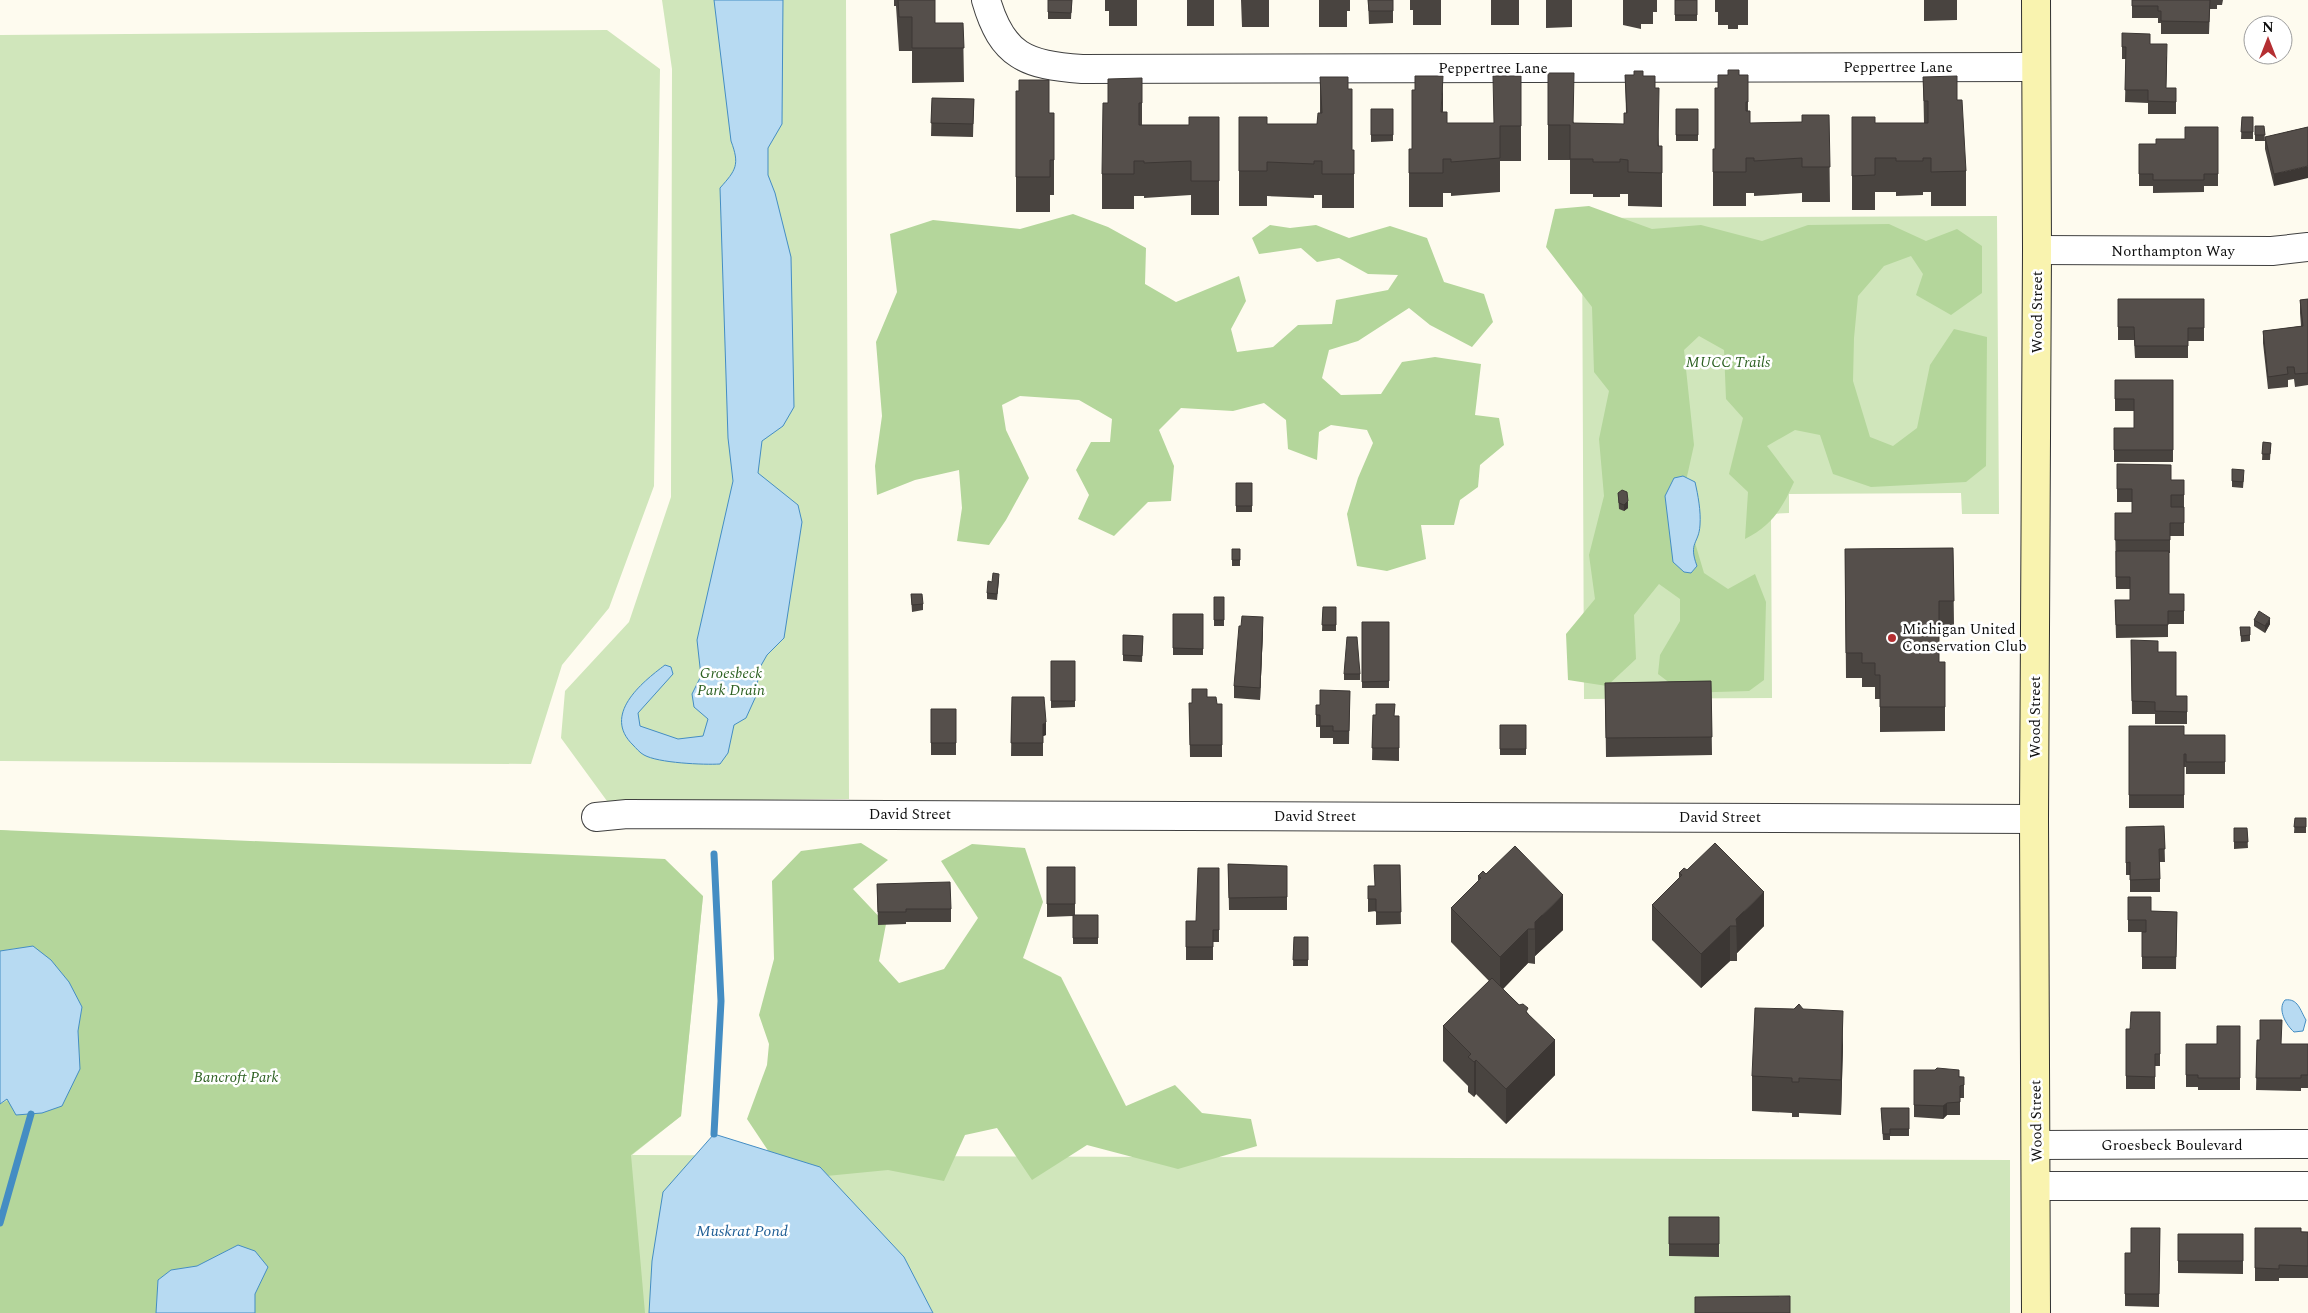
<svg xmlns="http://www.w3.org/2000/svg" width="2308" height="1313" viewBox="0 0 2308 1313" font-family="Spectral,serif">
  <rect width="100%" height="100%" fill="#fefbef"/>
  <path fill="#d0e6bb" d="M662 0H846L849 799 607 801 561 738 565 691 629 622 671 497 672 69Z
    M607 30 660 69 654 486 609 608 562 665 531 764 0 761V35Z
    M1997 216 1999 514H1962L1961 493 1789 494V513L1771 514 1772 698 1584 699 1582 218Z
    M0 830 703 896 681 1116 632 1155 2010 1160V1313H0Z"/>
  <path fill="#b4d69b" d="M1589 206 1652 229 1701 225 1762 241 1808 225 1889 224 1926 241 1957 229 1982 246V293L1951 315 1916 295 1923 274 1911 256 1884 266 1858 296 1854 338 1853 381 1870 437 1893 446 1917 428 1930 365 1954 329 1987 337 1986 466 1966 482 1871 487 1833 474 1820 435 1795 430 1767 446 1794 482C1782 509 1772 525 1745 539L1748 492 1729 474 1743 418 1726 399 1724 350 1699 336 1684 350 1694 445 1682 499 1704 573 1728 589 1755 574 1766 602 1764 680 1749 691 1683 693 1658 674 1660 655 1680 621V599L1659 584 1634 615 1636 659 1607 686 1568 680 1566 634 1595 599 1589 555 1604 496 1599 439 1609 391 1594 372 1592 307 1546 247 1555 209Z
    M1073 214 1108 227 1146 248 1145 284 1176 302 1239 276 1246 301 1231 329 1237 352 1273 347 1298 325 1332 324 1336 300 1388 290 1398 275 1368 274 1339 258 1317 262 1301 248 1259 254 1252 238 1270 225 1290 228 1316 225 1349 238 1390 226 1427 238 1444 282 1484 294 1493 322 1472 347 1430 325 1409 308 1358 341 1329 350 1322 378 1341 395 1381 394 1402 362 1435 357 1481 364 1475 415 1499 418 1504 445 1480 465 1478 487 1460 500 1454 525H1421L1426 559 1387 571 1357 566 1347 514 1358 478 1373 443 1367 430 1331 425 1319 432 1317 460 1288 449 1286 420 1264 403 1233 411 1181 408 1159 430 1174 466 1171 501 1148 502 1114 536 1078 519 1089 495 1076 470 1091 442H1110L1112 419 1079 400 1020 396 1002 405 1006 430 1029 478 1006 520 989 545 957 541 962 508 959 470 915 480 877 495 875 466 882 416 876 342 897 292 890 234 933 220 1020 229Z
    M0 830 665 859 703 896 681 1116 631 1155 645 1313H255V1294L268 1267 238 1245 197 1266 171 1270 158 1280 156 1313H0V1104L80 1069 78 1031 82 1007 17 948 0 951Z
    M861 843 888 860 853 889 886 924 879 961 899 983 944 969 978 918 941 861 972 844 1025 848 1043 902 1023 958 1061 977 1126 1106 1175 1085 1202 1113 1251 1119 1257 1146 1178 1169 1087 1145 1032 1180 997 1128 965 1135 944 1181 888 1170 816 1177 769 1152 747 1119 767 1065 769 1044 759 1015 774 959 772 881 801 851Z"/>
  <path fill="#b7daf2" stroke="#448dc3" d="M714 0H783L782 124 768 148V175L775 193 791 257 794 407 783 426 762 441 758 473 798 505 802 522 784 638 767 655 759 669 756 696 746 718 734 725 728 753 720 764C704 765 658 763 644 755 640 753 636 748 633 745 602 715 641 683 665 665L671 667 673 674 638 713 640 726 678 739 703 736 708 719 694 707 692 694 701 676 697 640 733 481 728 438 720 188C736 170 740 165 731 141Z
    M1683 476 1695 482C1698 495 1701 511 1700 525 1699 544 1688 542 1697 566L1691 573 1684 572 1673 562 1665 496 1674 478Z
    M33 946 51 960 69 982 82 1007 78 1031 80 1069 62 1106 42 1113 16 1115 7 1099 0 1104V951Z
    M2285 1000C2298 998 2300 1010 2306 1020L2303 1031 2294 1032C2286 1025 2277 1009 2285 1000Z
    M714 1134 820 1167 904 1257 933 1313H649L652 1261 663 1192Z
    M238 1245 255 1251 268 1267 255 1294V1313H156L158 1280 171 1270 197 1266Z"/>
  <g fill="none" stroke-linecap="round" stroke-linejoin="round">
    <path stroke="#448dc3" stroke-width="7" d="M714 854 721 1001 714 1134
      M0 1223 31 1114"/>
    <g stroke="#404040" stroke-width="30">
      <path id="street" d="M986 0C1002 56 1026 65 1082 69L2036 67
        M2037 250 2272 251 2308 247
        M596 817 627 814 2034 819
        M2036 1145 2308 1144
        M2037 1186H2308"/>
    </g>
    <g stroke="#2f2f2f" stroke-width="30">
      <path id="secondary" d="M2036 1313 2034 819 2037 250 2036 0"/>
    </g>
    <use href="#street" stroke="#fff" stroke-width="28"/>
    <use href="#secondary" stroke="#f9f3af" stroke-width="28"/>
  </g>
  <path fill="#494440" d="M894 0H935V23H963L964 82 912 83V51H899L896 6H894Z
    M1048 0H1072L1071 19H1048Z
    M1105 0H1137V26H1109V11H1105Z
    M1187 0H1214V26H1187Z
    M1241 0H1269V27H1242Z
    M1319 0H1350V11H1347V27H1319Z
    M1368 0H1393V23L1369 24Z
    M1410 0H1441V25H1413V10H1410Z
    M1491 0H1519V25H1491Z
    M1546 0H1572V27L1546 28Z
    M1623 0H1657V12H1653V24H1641V29L1623 25Z
    M1675 0H1697V21H1675Z
    M1715 0H1748V25H1738V29H1728V25H1718V12H1715Z
    M1924 0H1957V20L1924 21Z
    M2132 0H2223L2222 5H2217V9H2210L2209 34H2161V23H2158V18H2132Z
    M2150 44 2167 57 2166 88 2176 100V114H2148V103L2125 102 2126 59H2122V47Z
    M1548 73 1574 123 1624 124 1626 113 1625 75 1643 76 1655 88 1659 146H1662V207L1628 206V194H1620V197H1593V194H1570V160H1548Z
    M1739 75H1748V111L1750 123 1802 122 1829 115 1830 202H1802V193L1754 196V193H1746V206H1713V149H1715Z
    M1521 76V161H1500V192L1451 196V193H1443V207H1409V149H1412L1443 112 1447 123H1494Z
    M1320 77 1348 89 1352 150H1354V208H1322V195H1314V198L1267 196V206H1239V117L1267 124H1317L1320 113Z
    M1923 77 1957 100 1966 171V206H1931V192H1923V195L1896 196V192H1875V210H1852V117L1875 123H1924Z
    M1142 78V125H1189L1219 117V215H1191V195L1144 198V196H1134V209H1102V174L1108 103Z
    M1016 91 1049 113H1054V195H1050V212H1016Z
    M932 98 974 99 973 137 931 136Z
    M1371 109H1393V141L1371 142Z
    M1676 109H1698V141H1676Z
    M2242 117H2253V139H2241Z
    M2255 126H2264L2265 141H2255Z
    M2218 127V186H2204V192L2153 193V186H2139V144H2156L2185 139Z
    M2308 127 2274 186 2265 149V137Z
    M2118 299H2204V341H2188V358H2135L2134 340H2118Z
    M2308 299V385L2295 387 2294 379 2288 380V387L2268 389 2263 343V331L2301 326 2300 313V300Z
    M2115 380H2173V462H2114V428H2134V411H2115Z
    M2263 442 2271 443 2270 460H2262Z
    M2117 464 2171 480H2184V536H2170V553H2169V594H2184V624H2168V637L2116 638 2115 600H2130V589H2116L2115 513H2132V502H2117Z
    M2244 476 2243 488 2232 487V481Z
    M1236 483H1252V512H1236Z
    M1618 493 1628 508 1624 511 1619 509Z
    M1953 548 1954 625H1939V662H1945V731L1880 732V699H1875V687H1862V678H1846L1845 549Z
    M1232 549H1240V566H1232Z
    M999 580 997 600 987 599V593L992 582Z
    M911 594 923 604V610L912 612Z
    M1214 597H1224V626H1214Z
    M1323 607H1336V631H1322Z
    M1173 614H1203V655H1173Z
    M2254 620 2270 624 2265 633 2254 626Z
    M1362 622H1389V688H1362Z
    M2240 627H2250V641L2241 642Z
    M1263 630 1260 700 1234 698V686Z
    M1123 635 1143 636 1142 662 1123 661Z
    M2131 640 2158 652 2176 696H2187V724H2155V714H2132Z
    M1051 661H1075V707L1051 708Z
    M1344 674H1360V680H1344Z
    M1711 681 1712 755 1606 757 1605 683Z
    M1350 691 1349 744H1333V738H1320V727H1316V705H1320Z
    M1012 697 1046 735 1043 736V756H1011Z
    M1207 697 1217 704H1222V757H1190L1189 703H1192Z
    M931 709H956V755H931Z
    M1373 715 1399 716V761L1372 760Z
    M1500 725H1526V755H1500Z
    M2129 726 2184 735H2225V774H2186V767H2184V808H2129Z
    M2295 818H2306V833H2294Z
    M2164 826 2165 862H2160V892H2130V875H2126V827Z
    M2234 828H2247L2248 848 2234 849Z
    M1228 864 1287 866V910H1229Z
    M1400 865 1401 924 1376 925V911L1368 912V886H1375Z
    M1047 867H1075V915H1098V944H1073V916L1047 917Z
    M1219 868V942H1213V960H1186V921H1196Z
    M1687 870 1764 926 1737 953V961H1730L1701 988 1652 940V905L1679 878V873Z
    M1486 874 1563 930 1535 956V964L1528 963 1503 989 1528 1013 1555 1075 1506 1124 1476 1094 1474 1097 1468 1092V1086L1443 1061V1026L1489 981 1451 942V908L1478 881V876Z
    M877 884 951 909V922H906V924L878 925Z
    M2128 897 2151 911 2177 912 2176 969H2142V932H2128Z
    M1294 937H1308V966H1293Z
    M1803 1009 1843 1045 1841 1115 1799 1113V1117H1792V1113L1752 1111V1076Z
    M2160 1012V1066H2155V1089H2126V1029H2130Z
    M2240 1026V1090H2198V1087H2186V1044H2217Z
    M2257 1040 2281 1044H2308V1088H2301V1091L2256 1090Z
    M1914 1070 1964 1077V1098H1960V1115H1947L1943 1119 1914 1117Z
    M1881 1108H1909V1136H1890V1140H1883Z
    M1669 1217H1719V1257L1669 1256Z
    M2160 1228 2159 1307 2125 1306V1253H2131Z
    M2255 1228 2308 1232V1278H2279V1281H2255Z
    M2178 1234H2243V1274L2178 1273Z"/>
  <path fill="#3c3734" d="M1443 76V110L1441 147V112Z
    M2308 166V178L2274 186V174Z
    M1628 501V508L1624 511V505Z
    M1263 617V630L1260 700V688Z
    M2270 618V624L2265 633V626Z
    M1046 722V735L1043 736V724Z
    M1764 892V926L1737 953 1736 919Z
    M1563 895V930L1535 956V922Z
    M1730 926V961L1701 988V954Z
    M1528 929V963L1500 992V957Z
    M1843 1011V1045L1841 1115V1080Z
    M1555 1040V1075L1506 1124V1089Z
    M1476 1060V1094L1474 1097V1062Z
    M1947 1103V1115L1943 1119V1106Z"/>
  <path fill="#554f4b" stroke="#3c3734" d="M898 0H935V23H963L964 48H912V17H899Z
    M1048 0H1072L1071 13 1048 12Z
    M1368 0H1393V11H1369Z
    M1675 0H1697V15H1675Z
    M2132 0H2210L2209 22 2161 21V11H2158V6H2132Z
    M2122 33 2150 34V44H2167L2166 88H2176V102L2148 101V90H2125L2126 47H2122Z
    M1728 70H1739V75H1748V102H1746V111H1750V123L1802 122V115H1829L1830 167H1802V158L1754 161V158H1746V172H1713V149H1715V88H1718V75H1728Z
    M1634 71H1643V76H1655V88H1659L1658 146H1662V173L1628 172V160L1620 159V162H1593V159H1570V125H1548V73H1574L1573 123 1624 124V113H1627L1625 75H1634Z
    M1415 76H1443L1441 112H1447V123H1494L1493 76H1521V126H1500V158L1451 162V159H1443V173H1409V149H1412V90H1415Z
    M1957 76V100H1962L1966 171 1931 172V158H1923V161H1896V158H1875V175L1852 176V117H1875V123H1928V101H1924L1923 77Z
    M1320 77H1348V89H1352V150H1354V174H1322V161H1314V164L1267 162V171H1239V117H1267V124H1317L1318 113H1322Z
    M1142 78V103H1139V125H1189V117H1219V181H1191V161L1144 163V161H1134V174H1102L1103 103H1108V79Z
    M1019 80H1049V113H1054V160H1050V177H1016V91H1019Z
    M932 98 974 99 973 124 931 123Z
    M1371 109H1393V135H1371Z
    M1676 109H1698V135H1676Z
    M2242 117H2253V132H2241Z
    M2255 126H2264L2265 135H2255Z
    M2185 127H2218V174H2204V180H2153V174H2139V144H2156V139H2185Z
    M2308 127V166L2274 174 2265 137Z
    M2118 299H2204V328H2188V346H2135L2134 327H2118Z
    M2308 299V373L2295 374 2294 367H2287L2288 374 2268 377 2263 331 2303 326 2300 300Z
    M2115 380H2173V450H2114V428H2134V399H2115Z
    M2263 442 2271 443 2270 454H2262Z
    M2117 464 2171 465V480H2184V495H2171V507H2184V523H2170V540H2115V513H2132V489H2117Z
    M2232 469 2244 470 2243 482 2232 481Z
    M1236 483H1252V506H1236Z
    M1622 490 1627 492 1628 501 1624 505 1619 503 1618 493Z
    M1953 548 1954 601H1939V662H1945V707H1880V675H1875V663H1862V653H1846L1845 549Z
    M1232 549H1240V560H1232Z
    M2116 551H2169V594H2184V611H2168V625H2116L2115 600H2130V577H2116Z
    M993 573 999 574 997 594 987 593 988 581 992 582Z
    M911 594H922L923 604 912 605Z
    M1214 597H1224V620H1214Z
    M1323 607H1336V625H1322Z
    M2259 611 2270 618 2265 626 2254 620Z
    M1173 614H1203V649L1173 648Z
    M1242 616 1263 617 1260 688 1234 686 1239 626H1241Z
    M1362 622H1389V681L1362 682Z
    M2240 627H2250V635L2241 636Z
    M1123 635 1143 636 1142 656 1123 655Z
    M1347 637H1357L1360 674H1344Z
    M2131 640 2158 641V652H2176V696H2187V712L2155 711V702L2132 701Z
    M1051 661H1075V701H1051Z
    M1711 681 1712 737 1606 738 1605 683Z
    M1192 689H1207V697H1216L1217 704H1222V745H1190L1189 703H1192Z
    M1320 690 1350 691 1349 731H1333V726H1320V715H1316V705H1320Z
    M1012 697H1044L1046 722 1043 724V743H1011Z
    M1376 704H1395L1394 716H1399V748H1372L1373 715H1376Z
    M931 709H956V743H931Z
    M1500 725H1526V749H1500Z
    M2129 726H2184V735H2225V762H2186V754H2184V795H2129Z
    M2295 818H2306V827H2294Z
    M2164 826 2165 849H2159L2160 879 2130 880V862L2126 863V827Z
    M2234 828H2247L2248 842H2234Z
    M1715 843 1764 892 1736 919 1737 926H1730L1701 954 1652 905 1682 875 1679 873 1684 868 1687 870Z
    M1515 846 1563 895 1535 922V929H1528L1500 957 1451 908 1481 878 1478 876 1483 871 1486 874Z
    M1228 864 1287 866V897L1229 898Z
    M1374 865H1400L1401 912H1376V899H1368V886H1375Z
    M1047 867H1075V904H1047Z
    M1198 868H1219V930H1213V947H1186V921H1196Z
    M950 882 951 909H906V912H878L877 884Z
    M2128 897H2151V911L2177 912 2176 957H2142V932H2146V920H2128Z
    M1073 915H1098V938H1073Z
    M1294 937H1308V960H1293Z
    M1492 978 1519 1005 1523 1004 1528 1008 1526 1012 1555 1040 1506 1089 1476 1060 1474 1062 1468 1057 1471 1054 1443 1026Z
    M1799 1004 1803 1009 1843 1011 1841 1080 1799 1078V1082H1792V1078L1752 1076 1755 1008 1794 1009Z
    M2131 1012H2160V1054H2155V1077L2126 1076V1029H2130Z
    M2260 1020H2282L2281 1044H2308V1075H2301V1078H2256L2257 1040H2260Z
    M2217 1026H2240V1078H2198V1075H2186V1044H2217Z
    M1937 1068 1959 1070V1077H1964V1085L1960 1086V1102L1947 1103 1943 1106 1914 1105V1070H1935Z
    M1881 1108H1909V1129H1890V1134H1883Z
    M1669 1217H1719V1244H1669Z
    M2131 1228H2160L2159 1294H2125V1253H2131Z
    M2255 1228H2301V1232H2308V1266L2279 1265V1269L2255 1268Z
    M2178 1234H2243V1261H2178Z
    M1790 1296V1313H1695V1297Z"/>
  <circle fill="#b42f32" stroke="#fff" stroke-width="2" cx="1892" cy="638" r="5"/>
  <g text-anchor="middle" stroke-width="5" stroke-linejoin="round" paint-order="stroke">
    <g font-size="15" fill="#0d0d0d" stroke="#fff">
      <text x="1898" y="72">Peppertree Lane</text>
      <text x="1493" y="73">Peppertree Lane</text>
      <text x="2173" y="256">Northampton Way</text>
      <text transform="translate(2037 312) rotate(-90)" y="5">Wood Street</text>
      <text transform="translate(2035 717) rotate(-90)" y="5">Wood Street</text>
      <text x="910" y="819">David Street</text>
      <text x="1315" y="821">David Street</text>
      <text x="1720" y="822">David Street</text>
      <text transform="translate(2036 1121) rotate(-91)" y="5">Wood Street</text>
      <text x="2172" y="1150">Groesbeck Boulevard</text>
    </g>
    <g font-size="15" font-style="italic" fill="#2d6122" stroke="#fff">
      <text x="1728" y="367">MUCC Trails</text>
      <text x="731" y="678">Groesbeck<tspan x="731" dy="17">Park Drain</tspan></text>
      <text x="236" y="1082">Bancroft Park</text>
    </g>
    <g font-size="15" fill="#0d0d0d" stroke="#fff" text-anchor="start">
      <text x="1902" y="634">Michigan United<tspan x="1902" dy="17">Conservation Club</tspan></text>
    </g>
    <g font-size="16" font-style="italic" fill="#205f96" stroke="#fff">
      <text x="742" y="1236">Muskrat Pond</text>
    </g>
  </g>
  <g transform="translate(2268 40)"><circle r="24" fill="#ffffff" stroke="#9e9e9e"/>
  <path d="M0-4L9 19L0 12L-9 19Z" fill="#b42f32"/>
  <text y="-8" font-size="14" font-weight="bold" text-anchor="middle" fill="#0d0d0d">N</text>
  </g>
</svg>
